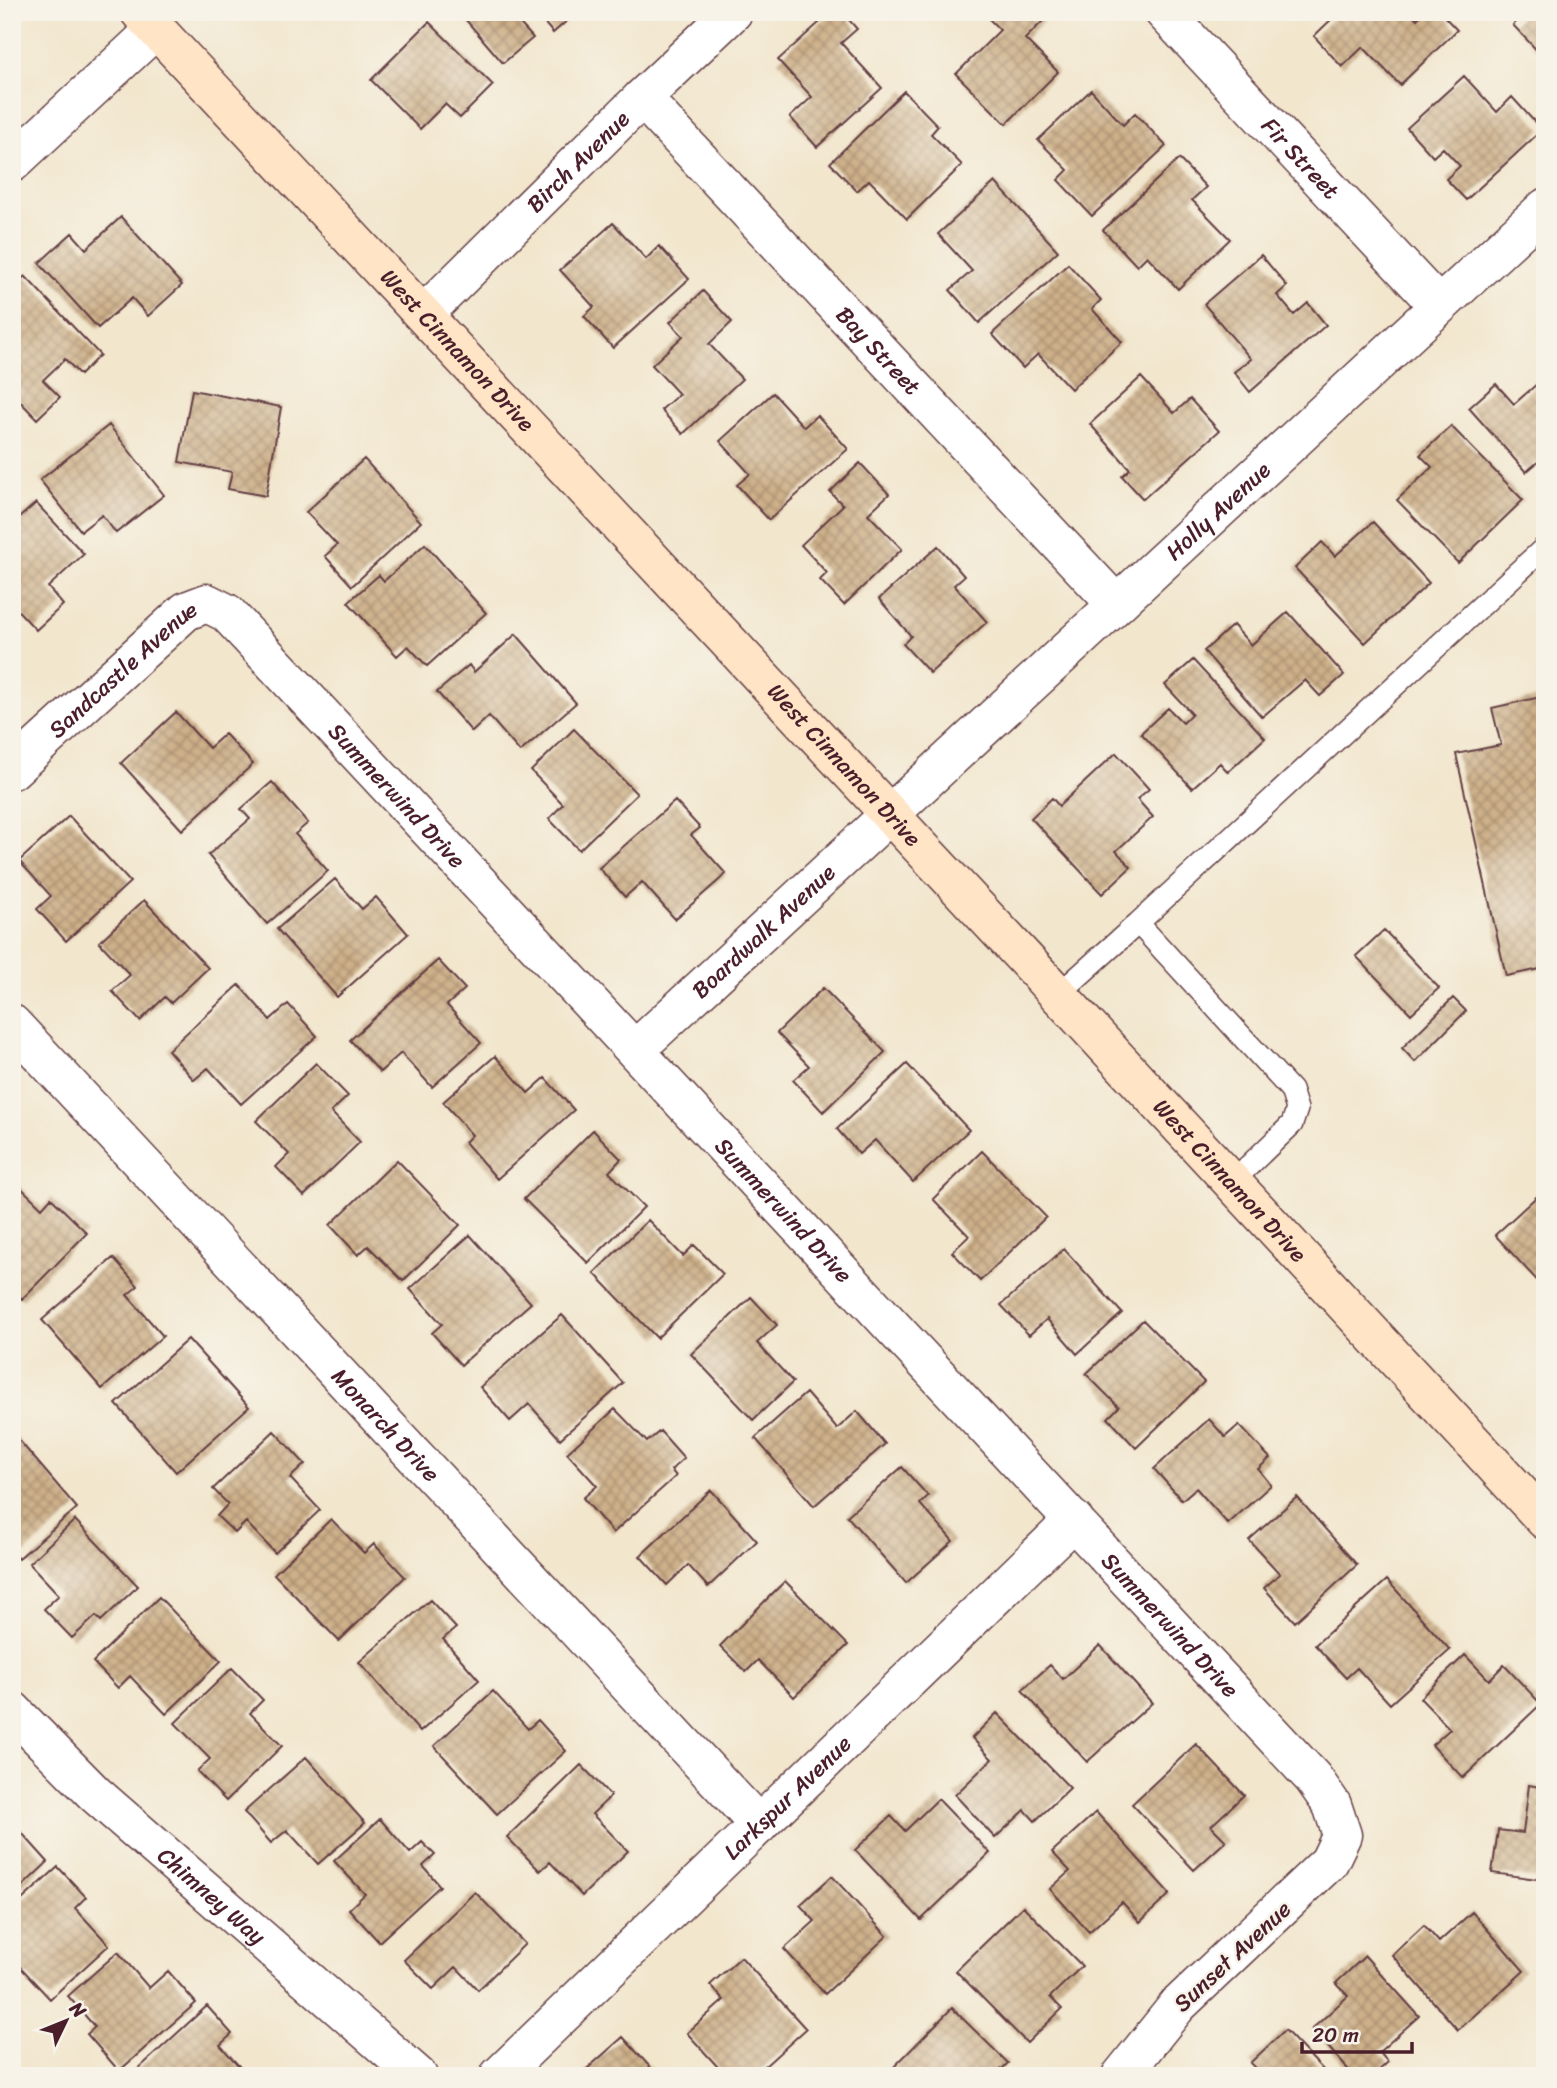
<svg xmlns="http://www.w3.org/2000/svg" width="1557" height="2088" viewBox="0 0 1557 2088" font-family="Sriracha,sans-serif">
  <defs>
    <pattern id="building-cross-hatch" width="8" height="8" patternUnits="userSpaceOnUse" patternTransform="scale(1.75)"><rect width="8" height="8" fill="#ceb18a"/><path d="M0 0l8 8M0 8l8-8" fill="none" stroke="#a98f71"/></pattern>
  </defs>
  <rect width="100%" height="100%" fill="#f7f3e8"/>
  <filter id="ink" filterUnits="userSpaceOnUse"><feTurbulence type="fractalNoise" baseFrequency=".0143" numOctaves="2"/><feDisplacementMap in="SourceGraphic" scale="14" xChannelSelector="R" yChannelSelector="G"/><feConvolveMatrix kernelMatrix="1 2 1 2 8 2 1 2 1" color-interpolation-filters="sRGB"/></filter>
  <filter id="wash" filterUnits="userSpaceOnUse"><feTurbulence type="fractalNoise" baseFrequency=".00686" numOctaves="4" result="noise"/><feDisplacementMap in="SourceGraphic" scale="28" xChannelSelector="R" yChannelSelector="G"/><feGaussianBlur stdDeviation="1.57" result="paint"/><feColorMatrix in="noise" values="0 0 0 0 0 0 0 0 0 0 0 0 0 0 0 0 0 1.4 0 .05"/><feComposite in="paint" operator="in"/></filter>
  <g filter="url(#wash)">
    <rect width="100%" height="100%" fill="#f2e6cd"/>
    <g id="blocks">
      <path fill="url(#building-cross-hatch)" d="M459 12H522L515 18 533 38 503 63Z
        M535 12H577L553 33Z
        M831 12H842L857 29 841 43 882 88 817 147 790 117 812 97 778 60Z
        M929 12H945L936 20Z
        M991 12H1046L1049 15 1025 39 1058 72 1006 124 956 74 1000 30 987 17Z
        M1339 12H1348L1355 19 1362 12H1410L1417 19 1424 12H1440L1457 30 1400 85 1363 47 1342 67 1314 36Z
        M1526 12H1545V59L1513 25Z
        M429 22 493 85 460 118 445 104 420 129 371 80Z
        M1464 76 1497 112 1512 97 1542 130 1466 200 1446 179 1460 166 1443 148 1433 157 1407 128Z
        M1091 90 1123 125 1135 113 1166 146 1092 216 1058 180 1068 170 1038 140Z
        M904 91 938 126 931 134 962 165 907 219 869 180 857 191 830 163Z
        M1179 159 1206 187 1192 200 1230 239 1178 289 1147 256 1137 266 1103 230Z
        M995 182 1058 251 979 323 950 290 972 271 938 234Z
        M121 217 182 285 148 316 132 298 98 328 39 263 72 233 86 249Z
        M613 223 646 259 659 246 689 279 613 348 584 316 594 307 560 270Z
        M1261 255 1287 286 1277 295 1294 315 1308 303 1326 325 1250 392 1234 372 1251 359 1204 304Z
        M1068 264 1101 300 1092 309 1122 342 1071 389 1038 354 1023 368 992 334Z
        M25 276 100 355 80 375 65 359 43 380 60 397 37 419 12 393V287Z
        M703 291 732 322 709 344 742 379 683 434 661 410 679 394 652 365 683 336 670 322Z
        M1141 377 1174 413 1190 399 1219 431 1143 499 1122 476 1130 469 1090 424Z
        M1545 377V456L1526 472 1469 408 1496 384 1514 404Z
        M192 390 281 407 266 496 228 489 232 472 179 462Z
        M773 393 804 427 817 415 848 449 769 520 737 485 750 474 720 441Z
        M109 425 164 495 116 533 102 515 81 531 40 480Z
        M1451 426 1523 500 1458 563 1397 500 1432 467 1420 455Z
        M364 459 421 522 352 586 325 556 337 545 306 512Z
        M860 463 889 494 868 514 902 549 844 605 820 580 827 573 801 545 843 505 830 492Z
        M36 503 84 554 48 587 63 605 36 630 12 604V524Z
        M1373 522 1429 583 1365 643 1295 568 1322 542 1335 556Z
        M425 544 486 613 427 666 408 646 397 656 348 602 379 575 384 581Z
        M938 546 964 576 954 585 987 622 930 673 903 644 911 636 879 599Z
        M1288 612 1344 675 1320 696 1305 680 1262 717 1204 651 1233 625 1251 645Z
        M516 634 576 703 520 752 489 716 472 732 437 692 469 665 474 672Z
        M1193 660 1265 738 1228 772 1220 763 1192 788 1141 733 1168 708 1183 723 1192 714 1165 685Z
        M1545 696V968L1506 976 1456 754 1501 745 1492 708Z
        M176 712 209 748 225 734 253 764 182 830 121 763Z
        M574 729 637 794 579 850 549 819 563 804 531 771Z
        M1116 753 1149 789 1137 799 1153 817 1116 851 1131 867 1102 894 1031 818 1052 798 1059 806Z
        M272 782 308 823 295 834 328 871 267 924 208 855 250 819 241 809Z
        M675 801 700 828 691 835 726 874 675 919 642 882 625 897 599 868Z
        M69 816 130 882 66 941 37 909 51 896 19 861Z
        M335 879 362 909 376 897 408 934 337 997 277 929Z
        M144 900 208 968 171 1003 165 997 140 1021 112 991 130 975 99 942Z
        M1384 930 1439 988 1411 1014 1356 956Z
        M438 960 465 989 447 1005 481 1043 432 1087 401 1053 380 1072 350 1040Z
        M239 985 270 1020 288 1004 317 1036 241 1104 208 1068 194 1080 168 1050Z
        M823 988 885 1052 823 1112 793 1080 809 1066 777 1033Z
        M1453 998 1466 1011 1415 1062 1402 1048Z
        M495 1056 528 1093 545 1078 574 1110 497 1179 465 1142 472 1135 443 1102Z
        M316 1063 348 1096 331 1112 360 1142 304 1196 276 1167 289 1154 256 1121Z
        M907 1064 969 1130 913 1182 875 1140 859 1154 837 1129Z
        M593 1130 621 1159 609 1172 644 1207 588 1263 524 1199Z
        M982 1151 1046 1217 980 1281 952 1252 969 1236 933 1199Z
        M397 1160 460 1225 403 1281 368 1246 358 1255 330 1225Z
        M12 1179 42 1208 51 1198 87 1233 22 1299 12 1289Z
        M1545 1189V1289L1495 1235Z
        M648 1220 683 1256 694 1245 723 1274 657 1338 594 1273Z
        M470 1235 531 1303 461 1365 432 1333 442 1324 410 1289Z
        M1064 1249 1122 1313 1077 1354 1047 1319 1029 1335 1001 1305Z
        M113 1258 138 1286 127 1295 163 1336 102 1389 42 1320Z
        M751 1297 777 1325 757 1343 793 1382 753 1420 691 1354Z
        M562 1315 623 1383 560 1439 529 1404 510 1421 480 1387Z
        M1143 1320 1204 1382 1136 1448 1108 1418 1119 1407 1086 1374Z
        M188 1339 249 1407 176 1472 116 1404Z
        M806 1393 837 1429 857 1411 885 1444 814 1506 755 1438Z
        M615 1409 647 1442 660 1431 684 1458 671 1470 676 1476 613 1533 583 1498 597 1486 567 1453Z
        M1209 1419 1225 1437 1239 1425 1270 1458 1258 1469 1271 1485 1228 1524 1196 1488 1182 1500 1154 1469Z
        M274 1431 305 1464 290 1478 320 1510 275 1553 246 1522 235 1533 217 1516 228 1504 213 1489Z
        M17 1438 77 1508 18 1559 12 1551V1442Z
        M902 1467 928 1496 920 1504 953 1541 906 1583 847 1516Z
        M711 1490 757 1541 708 1587 688 1565 667 1585 640 1556Z
        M1297 1497 1357 1565 1295 1622 1264 1588 1280 1574 1249 1540Z
        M331 1519 364 1553 374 1544 405 1577 339 1641 274 1574Z
        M75 1520 138 1586 101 1621 96 1616 72 1638 44 1609 59 1595 29 1563Z
        M1387 1580 1450 1650 1390 1704 1357 1668 1346 1678 1315 1645Z
        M785 1581 848 1645 794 1697 758 1660 746 1672 720 1646Z
        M159 1597 221 1661 166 1714 130 1676 118 1688 93 1662Z
        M430 1600 456 1628 443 1639 479 1680 420 1732 359 1662Z
        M1100 1645 1152 1703 1087 1762 1022 1690 1050 1665 1063 1679Z
        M1465 1655 1489 1680 1504 1665 1541 1704 1463 1778 1432 1745 1450 1729 1420 1698Z
        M232 1668 263 1700 250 1713 282 1746 226 1801 197 1771 210 1759 175 1723Z
        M493 1691 528 1729 538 1720 566 1751 497 1814 434 1746Z
        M997 1713 1070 1788 1035 1821 1025 1810 995 1838 955 1795 992 1759 972 1738Z
        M1196 1744 1244 1795 1211 1826 1226 1841 1194 1870 1132 1804Z
        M306 1757 365 1823 318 1864 287 1830 271 1843 244 1812Z
        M581 1765 611 1796 592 1814 628 1851 582 1896 550 1862 540 1871 507 1837Z
        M1529 1785 1545 1788V1880L1492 1873 1498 1830 1523 1833Z
        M938 1799 990 1853 921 1920 855 1850 891 1816 905 1831Z
        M1096 1812 1170 1894 1140 1922 1122 1902 1089 1932 1050 1889 1070 1871 1052 1852Z
        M380 1819 410 1853 422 1842 435 1855 423 1866 440 1886 379 1942 349 1909 365 1894 334 1861Z
        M21 1832 48 1862 12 1896V1840Z
        M58 1867 86 1897 75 1908 109 1945 50 1999 12 1958V1909Z
        M832 1876 887 1936 825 1994 784 1949 815 1921 800 1905Z
        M475 1892 525 1944 478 1990 456 1967 433 1989 404 1960Z
        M1023 1906 1082 1966 1050 1997 1062 2009 1027 2043 956 1971Z
        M1472 1912 1524 1971 1458 2030 1392 1955 1424 1925 1439 1942Z
        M118 1952 149 1988 168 1971 196 2003 119 2071 87 2034 95 2027 68 1996Z
        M1365 1956 1419 2016 1379 2052 1388 2062 1373 2076H1354L1312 2029 1348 1996 1336 1983Z
        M741 1957 806 2029 754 2076H726L687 2033 724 2000 710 1985Z
        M207 2006 232 2034 220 2045 248 2076H142L137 2070Z
        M952 2008 1008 2063 995 2076H893L889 2072Z
        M1285 2030 1329 2076H1263L1250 2063Z
        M623 2037 658 2076H579Z"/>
    </g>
  </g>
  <g filter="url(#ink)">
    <use href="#blocks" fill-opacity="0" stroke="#633d43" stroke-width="2"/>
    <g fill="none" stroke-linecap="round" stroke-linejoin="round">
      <g stroke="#633d43" stroke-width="24">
        <path id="service" d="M1138 923 1545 547
          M1060 993 1138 923 1291 1090 1297 1109 1292 1124 1232 1182"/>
      </g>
      <g stroke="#633d43" stroke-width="41">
        <g id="minor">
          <path id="s1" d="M1164 12 1437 304"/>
          <path id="s2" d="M642 98 1116 604"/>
          <path d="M12 163 156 29"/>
          <path id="s3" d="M426 312 642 98 733 12"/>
          <path id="s4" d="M12 770 186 611 207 603 227 613 1313 1778 1332 1805 1342 1835 1329 1862 1178 2005 1121 2076"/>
          <path id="s5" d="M12 1024 759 1825"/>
          <path id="s6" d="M635 1050 1545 208"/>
          <path id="s7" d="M12 1710 95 1794 418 2076"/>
          <path id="s8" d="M499 2076 1074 1520"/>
        </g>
      </g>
      <g stroke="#633d43" stroke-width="41">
        <g id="secondary">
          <path id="s9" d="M140 12C612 512 1078 1016 1545 1520"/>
        </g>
      </g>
      <use href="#service" stroke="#fff" stroke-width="21"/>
      <use href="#minor" stroke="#fff" stroke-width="38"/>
      <use href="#secondary" stroke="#ffe4c6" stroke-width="38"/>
    </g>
  </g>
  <g text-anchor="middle" stroke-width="5" stroke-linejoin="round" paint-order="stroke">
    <g font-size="23" fill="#4a1f2b" stroke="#f7f3e8">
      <text dy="8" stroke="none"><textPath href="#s1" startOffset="200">Fir Street</textPath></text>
      <text dy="8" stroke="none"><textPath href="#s3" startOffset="214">Birch Avenue</textPath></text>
      <text dy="8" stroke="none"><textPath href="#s9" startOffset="464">West Cinnamon Drive</textPath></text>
      <text dy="8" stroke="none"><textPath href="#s2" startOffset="346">Bay Street</textPath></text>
      <text dy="8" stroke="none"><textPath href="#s6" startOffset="794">Holly Avenue</textPath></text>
      <text dy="8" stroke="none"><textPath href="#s4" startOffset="150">Sandcastle Avenue</textPath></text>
      <text dy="8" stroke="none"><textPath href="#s9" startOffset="1031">West Cinnamon Drive</textPath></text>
      <text dy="8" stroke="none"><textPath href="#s4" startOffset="530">Summerwind Drive</textPath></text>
      <text dy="8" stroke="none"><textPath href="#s6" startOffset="175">Boardwalk Avenue</textPath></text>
      <text dy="8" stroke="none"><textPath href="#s9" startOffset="1598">West Cinnamon Drive</textPath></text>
      <text dy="8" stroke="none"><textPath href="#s4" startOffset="1097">Summerwind Drive</textPath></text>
      <text dy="8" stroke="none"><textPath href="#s5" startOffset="548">Monarch Drive</textPath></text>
      <text dy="8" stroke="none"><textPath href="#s4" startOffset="1664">Summerwind Drive</textPath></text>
      <text dy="8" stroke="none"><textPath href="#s8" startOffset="401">Larkspur Avenue</textPath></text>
      <text dy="8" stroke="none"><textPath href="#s7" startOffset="273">Chimney Way</textPath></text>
      <text transform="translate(1232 1956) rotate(-43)" y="8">Sunset Avenue</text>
    </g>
  </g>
  <rect width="1557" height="2088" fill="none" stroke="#f7f3e8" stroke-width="42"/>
  <g transform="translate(66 2021) rotate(47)" stroke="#f7f3e8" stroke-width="5" paint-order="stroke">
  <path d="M0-5L12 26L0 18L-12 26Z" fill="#4a1f2b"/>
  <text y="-10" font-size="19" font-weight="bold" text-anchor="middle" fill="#4a1f2b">N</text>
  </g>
  <path d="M1302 2042v10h110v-10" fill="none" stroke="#4a1f2b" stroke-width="3.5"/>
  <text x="1312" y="2042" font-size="21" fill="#4a1f2b" stroke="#f7f3e8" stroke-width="5" paint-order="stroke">20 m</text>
</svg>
